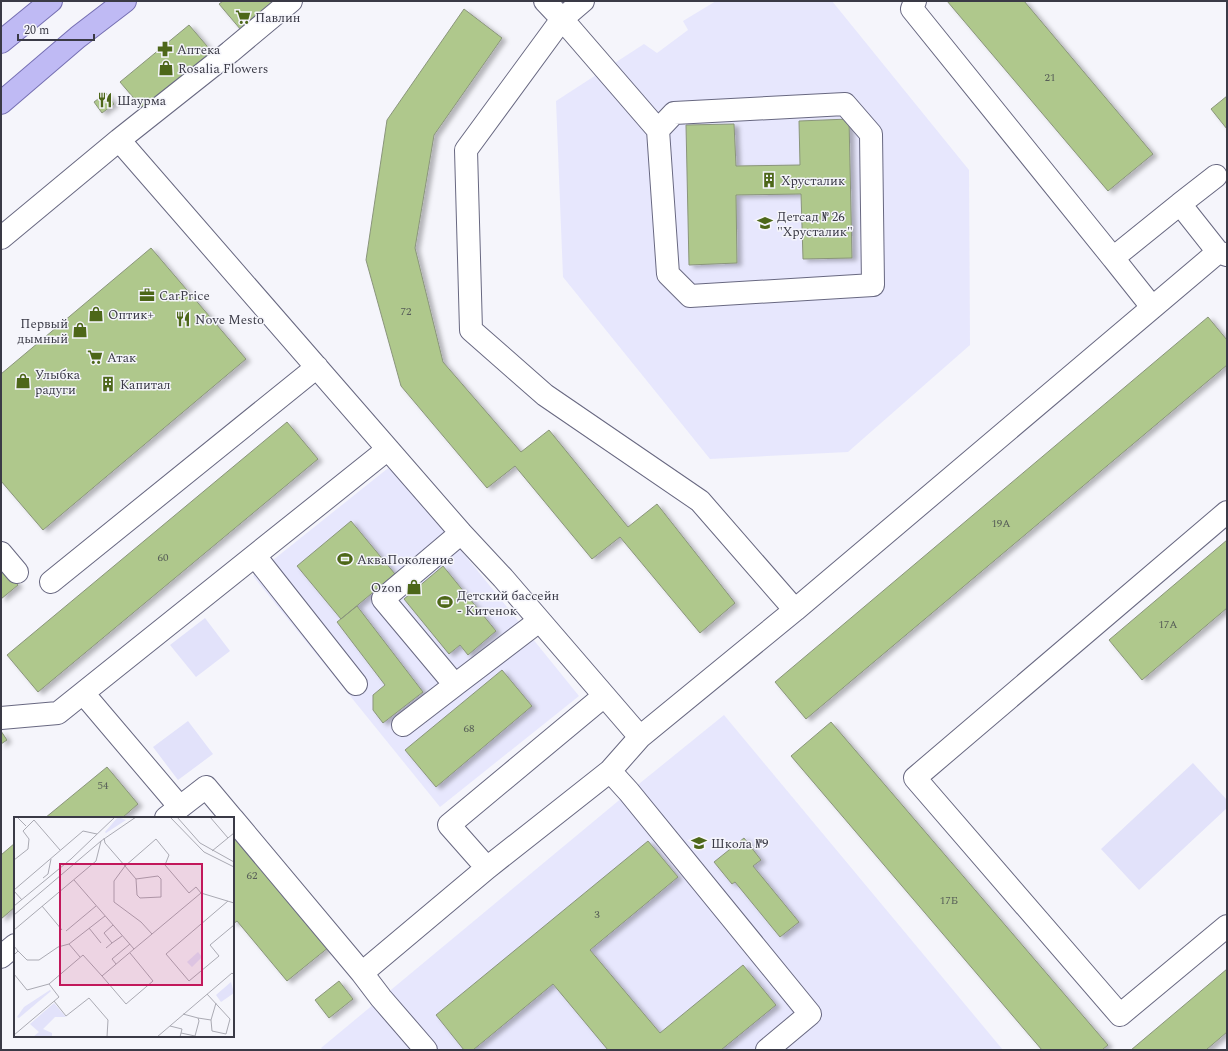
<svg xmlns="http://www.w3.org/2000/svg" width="1228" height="1051" viewBox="0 0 1228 1051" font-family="Spectral,serif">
  <defs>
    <filter id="shadow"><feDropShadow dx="4.5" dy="2.5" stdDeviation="2" flood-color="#0004"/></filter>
  </defs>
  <rect width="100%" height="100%" fill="#f5f5fb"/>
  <path fill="#e7e7fd" d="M716 1H832L969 170 970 345 848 452 710 459 563 277 556 101 644 44 657 53 688 30 683 21Z
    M392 465 579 696 440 807 253 576Z
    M724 715 1003 1050H323L321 1048 629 792Z"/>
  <path fill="#e2e2fa" d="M205 618 230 651 196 677 170 645Z
    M188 721 213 754 178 780 153 747Z
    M1193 763 1227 800V808L1139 890 1101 849Z"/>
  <path fill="#afc88c" stroke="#8a957b" filter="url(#shadow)" d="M223 1H274L241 30 219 4Z
    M947 1H1024L1153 154 1108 191Z
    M464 9 502 38 434 135 415 248 443 362 521 452 549 430 628 527 657 504 735 603 700 633 620 537 592 559 515 466 487 488 401 386 366 260 387 120Z
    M189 25 213 53 144 110 120 82Z
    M106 93 114 104 102 113 94 102Z
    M1227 96V129L1211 109Z
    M849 119 852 258 803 259 801 194 736 195 737 263 689 265 686 125 734 124 736 166 800 165 799 121Z
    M151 248 246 359 43 530 1 481V374Z
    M1208 317 1227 340V365L806 719 775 682Z
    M287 422 318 459 38 692 7 655Z
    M351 521 395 574 341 619 297 566Z
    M1227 540V608L1142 680 1109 640Z
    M1 565 18 585 1 599Z
    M443 566 496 631 468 655 460 645 449 654 404 599Z
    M357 606 423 692 383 723 373 710V695L385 685 337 622Z
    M502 670 532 706 436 787 405 750Z
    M831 722 1108 1045 1102 1050H1042L791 756Z
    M1 731 7 740 1 744Z
    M107 767 138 804 122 818H45Z
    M233 830 329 947 287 981 237 921 233 924Z
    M744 838 761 860 753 866 799 922 780 937 735 882 732 884 714 862Z
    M648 841 678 877 590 950 660 1033 743 965 776 1005 721 1050H608L553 984 473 1050H464L436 1015Z
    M15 843V907L1 919V855Z
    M1227 969V1032L1206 1050H1131Z
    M339 981 353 999 329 1018 315 1000Z"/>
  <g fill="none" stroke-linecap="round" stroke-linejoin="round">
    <g stroke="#686881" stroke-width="24">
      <path id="minor" d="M583 1 562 19 658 130 668 274 690 296 873 285 871 134 845 104 674 113 658 130
        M915 1 912 9 1113 258 1180 204 1218 252 1227 255
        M119 140 461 533 503 578 640 737 795 610 700 501 545 395 471 330 466 150 562 19 545 1
        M1180 204 1216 176
        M1 238 119 140 230 52 291 1
        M1113 258 1152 307
        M1227 512 915 778 1120 1015 1227 926
        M1 553 17 572
        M255 556 356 684
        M51 582 317 367
        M795 610 1218 252
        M455 685 539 621
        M83 693 388 449
        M1 718 58 713 83 693 179 806
        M403 725 455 685 383 599 461 533
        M610 771 629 792 810 1014 767 1050
        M166 818 206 787 232 818
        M233 819 362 973 487 868 610 771 640 737
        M487 868 449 825 604 696
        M1 957 15 945
        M362 973 381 998 426 1050"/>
    </g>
    <g stroke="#756fb2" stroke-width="24">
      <path id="major" d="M1 42 51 1
        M1 103 78 37 125 1"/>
    </g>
    <use href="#minor" stroke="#fff" stroke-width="22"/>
    <use href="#major" stroke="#bfbaf4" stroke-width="22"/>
  </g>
  <defs>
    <g id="supermarket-bare" transform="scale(1.2)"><path d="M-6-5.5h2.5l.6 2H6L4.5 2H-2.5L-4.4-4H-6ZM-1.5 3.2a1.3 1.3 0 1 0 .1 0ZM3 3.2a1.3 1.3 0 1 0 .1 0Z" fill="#4d6719" stroke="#f5f5fb" stroke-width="2.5" paint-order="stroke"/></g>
    <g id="pharmacy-bare" transform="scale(1.2)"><path d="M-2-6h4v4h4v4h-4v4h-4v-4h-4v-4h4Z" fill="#4d6719" stroke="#f5f5fb" stroke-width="2.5" paint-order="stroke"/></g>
    <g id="shop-bare" transform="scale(1.2)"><path d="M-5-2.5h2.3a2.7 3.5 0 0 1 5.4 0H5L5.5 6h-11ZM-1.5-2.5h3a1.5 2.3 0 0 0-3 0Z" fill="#4d6719" stroke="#f5f5fb" stroke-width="2.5" paint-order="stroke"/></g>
    <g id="restaurant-bare" transform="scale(1.2)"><path d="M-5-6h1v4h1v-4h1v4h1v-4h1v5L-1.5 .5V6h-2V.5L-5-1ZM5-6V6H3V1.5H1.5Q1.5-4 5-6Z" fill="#4d6719" stroke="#f5f5fb" stroke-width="2.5" paint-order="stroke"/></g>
    <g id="building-bare" transform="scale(1.2)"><path d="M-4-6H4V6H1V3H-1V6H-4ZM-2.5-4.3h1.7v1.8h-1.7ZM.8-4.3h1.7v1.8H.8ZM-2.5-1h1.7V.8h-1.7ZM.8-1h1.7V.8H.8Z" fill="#4d6719" stroke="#f5f5fb" stroke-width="2.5" paint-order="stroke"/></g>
    <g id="school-bare" transform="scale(1.2)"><path d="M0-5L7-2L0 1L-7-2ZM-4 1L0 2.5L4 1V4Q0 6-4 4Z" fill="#4d6719" stroke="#f5f5fb" stroke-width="2.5" paint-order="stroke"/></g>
    <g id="office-bare" transform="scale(1.2)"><path d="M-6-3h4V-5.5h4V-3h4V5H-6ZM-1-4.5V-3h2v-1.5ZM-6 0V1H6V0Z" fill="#4d6719" stroke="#f5f5fb" stroke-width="2.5" paint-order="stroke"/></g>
    <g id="stadium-bare" transform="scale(1.2)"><path d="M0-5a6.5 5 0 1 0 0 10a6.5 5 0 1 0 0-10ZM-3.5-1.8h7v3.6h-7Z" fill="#4d6719" stroke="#f5f5fb" stroke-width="2.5" paint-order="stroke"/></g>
  </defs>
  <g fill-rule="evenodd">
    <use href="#supermarket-bare" x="243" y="17"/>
    <use href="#pharmacy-bare" x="165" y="49"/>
    <use href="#shop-bare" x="166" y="68"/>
    <use href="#restaurant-bare" x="105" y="100"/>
    <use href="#building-bare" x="769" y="180"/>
    <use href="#school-bare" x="765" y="223"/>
    <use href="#office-bare" x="147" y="295"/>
    <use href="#shop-bare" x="96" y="314"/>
    <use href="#restaurant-bare" x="183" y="319"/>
    <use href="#shop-bare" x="80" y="330"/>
    <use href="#supermarket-bare" x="95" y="357"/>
    <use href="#shop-bare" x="23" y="381"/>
    <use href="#building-bare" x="108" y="384"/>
    <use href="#stadium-bare" x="345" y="559"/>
    <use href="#shop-bare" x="414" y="587"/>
    <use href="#stadium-bare" x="445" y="602"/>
    <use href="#school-bare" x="699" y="843"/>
  </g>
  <g text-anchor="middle" stroke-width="3" stroke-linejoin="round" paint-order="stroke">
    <g font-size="11" fill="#575e58">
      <text x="1050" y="81">21</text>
      <text x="406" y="315">72</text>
      <text x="1001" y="527">19А</text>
      <text x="163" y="561">60</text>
      <text x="1168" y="628">17А</text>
      <text x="469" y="732">68</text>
      <text x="103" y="789">54</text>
      <text x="252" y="879">62</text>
      <text x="949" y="904">17Б</text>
      <text x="597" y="918">3</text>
    </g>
    <g font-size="13" fill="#3a3a46" stroke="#f5f5fb" text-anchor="start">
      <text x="255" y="22">Павлин</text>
      <text x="177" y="54">Аптека</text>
      <text x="178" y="73">Rosalia Flowers</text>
      <text x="117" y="105">Шаурма</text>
      <text x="781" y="185">Хрусталик</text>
      <text x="777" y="221">Детсад № 26<tspan x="777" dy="15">"Хрусталик"</tspan></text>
      <text x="159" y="300">CarPrice</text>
      <text x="108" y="319">Оптик+</text>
      <text x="195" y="324">Nove Mesto</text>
      <text x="68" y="328" text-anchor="end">Первый<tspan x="68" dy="15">дымный</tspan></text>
      <text x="107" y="362">Атак</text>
      <text x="35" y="379">Улыбка<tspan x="35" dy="15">радуги</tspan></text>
      <text x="120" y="389">Капитал</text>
      <text x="357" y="564">АкваПоколение</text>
      <text x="402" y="592" text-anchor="end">Ozon</text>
      <text x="457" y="600">Детский бассейн<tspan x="457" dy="15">- Китенок</tspan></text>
      <text x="711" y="848">Школа №9</text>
    </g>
  </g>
  <g transform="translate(14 817)">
    <rect width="220" height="220" fill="#f5f5fb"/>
    <path d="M104 0 112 3 92 16 91 15ZM184 135 188 140 178 150 173 145ZM217 165 220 176 207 185 202 178ZM36 173 37 174 5 201 3 200 10 190ZM40 186 52 200H41L29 212 38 216V220H19L25 215 16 207Z" fill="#e2e2fa"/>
    <path fill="none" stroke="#aaaab3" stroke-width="1" d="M3 0 12 9M156 0 190 35 220 50M163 0 186 26 220 45M196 0 214 21M198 34 220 16M0 43 14 32 15 22 9 14 20 3 46 33M29 61 34 57 37 42M122 62 144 59 147 62V80L126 81 123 78 122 62 111 49 142 22 155 38 151 48 175 76 182 70 187 76 220 86M60 63 120 132 138 117 127 105 100 85V64L111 49 91 26 90 21M0 73 69 14 83 17M0 74 8 83M214 84 152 137 175 164 205 139 196 128 220 108M0 89 57 42 101 0M28 89 48 113M0 98 87 24 122 0M75 111 87 126M0 113 82 44 87 24M52 114 82 89M138 117 187 76M98 126 108 119M55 127 91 99M0 129 4 134 0 138M92 131 98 126 90 116 99 108M4 134 13 143H25L44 130 55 127 66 140M102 147 98 142 116 127M0 157 13 173 35 167M88 159 112 187 139 164 116 136M40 184 52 199 75 181 94 203 93 220M184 201 197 203 198 214 212 217 216 202 193 177M197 203 202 186M156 209 168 212 166 220M167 216 181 219 185 204 184 201 169 197M0 218 45 180 35 167 69 138 88 159 120 132M143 220 218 156 220 158"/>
    <path fill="#c2185b" fill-opacity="0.15" stroke="#c2185b" stroke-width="2" d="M46 47H188V168H46Z"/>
    <rect width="220" height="220" fill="none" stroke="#3a3a46" stroke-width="2"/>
  </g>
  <rect width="1228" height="1051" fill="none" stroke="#3a3a46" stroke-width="4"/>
  <path d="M18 34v6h76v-6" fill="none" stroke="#3a3a46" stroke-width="2"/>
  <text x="24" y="34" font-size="12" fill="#3a3a46" stroke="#f5f5fb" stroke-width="3" paint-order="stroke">20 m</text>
</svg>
